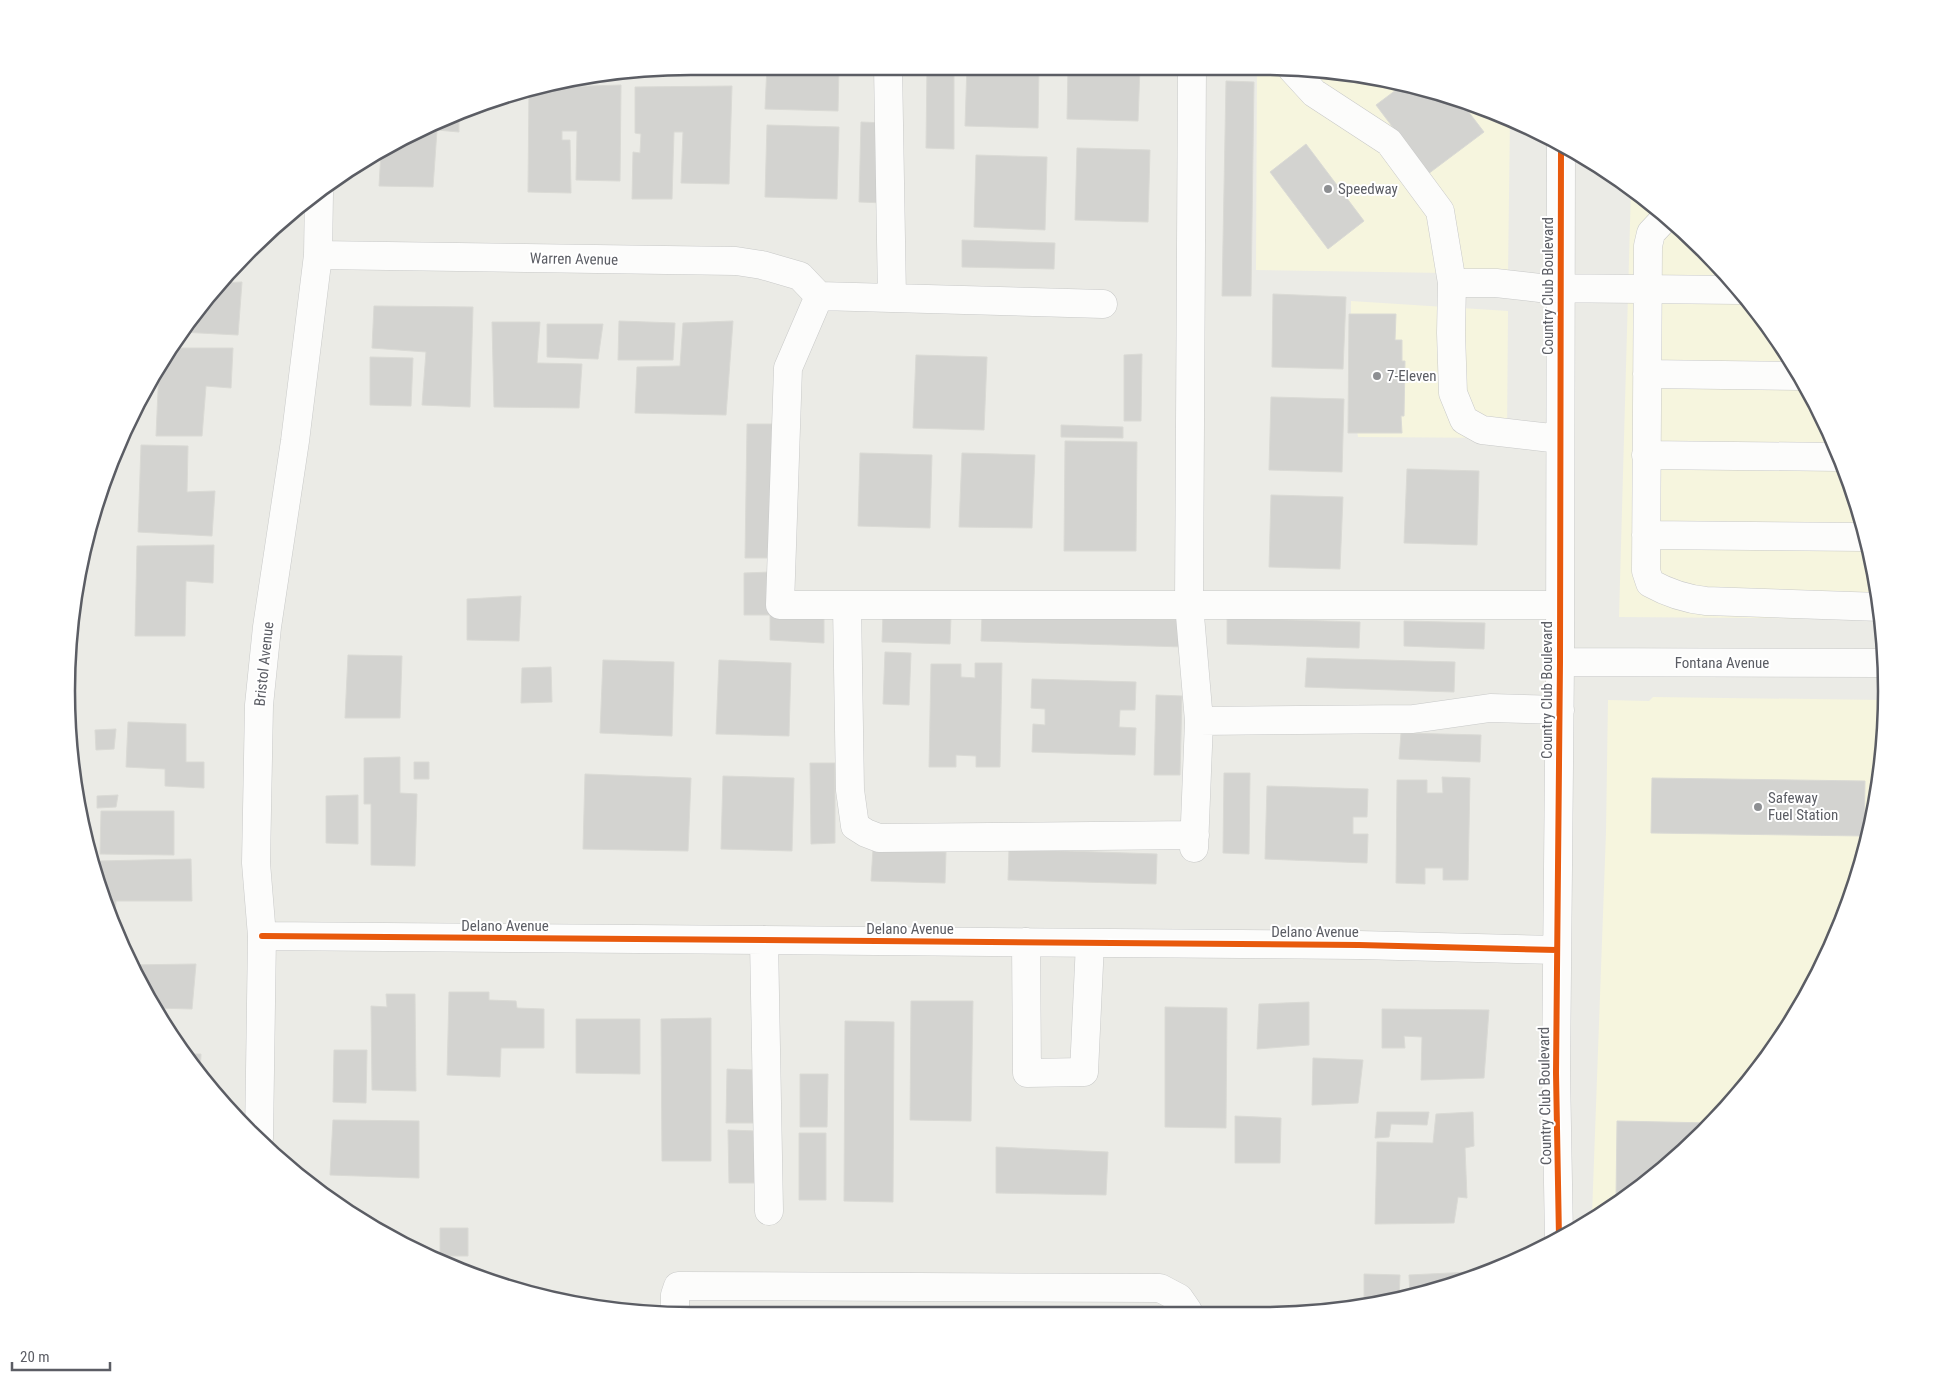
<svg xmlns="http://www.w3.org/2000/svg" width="1953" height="1382" viewBox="0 0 1953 1382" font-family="'Roboto Condensed',sans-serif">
  <rect width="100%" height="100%" fill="#ebebe6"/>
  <path fill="#f6f5de" d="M1257 66 1384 78 1501 114 1510 118 1508 274 1256 270Z
    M1631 188 1643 196 1732 279 1803 378 1853 490 1881 609 1882 619 1619 617Z
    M1351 301 1508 311 1507 438 1358 437 1350 386Z
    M1653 697 1884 700 1885 732 1866 852 1822 967 1758 1071 1674 1161 1592 1215 1606 832 1608 700 1649 701Z"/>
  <path fill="#d3d3d0" stroke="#dadad5" d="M767 66H839L838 111 765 109Z
    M927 66H954V149L926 148Z
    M967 66H1039L1038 128 965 126Z
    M1068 66H1140L1138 121 1067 119Z
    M1226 81 1254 82 1251 296H1222Z
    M1404 84 1461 102 1484 132 1428 174 1376 105Z
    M621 85 620 181 576 180 577 131H562V140H570L571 193 528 192 529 88Z
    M732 86 729 184 681 183 683 132H674L672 199H632L633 152 640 153 641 134 635 133V87Z
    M459 111V132L437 130 433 187 379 186 381 152Z
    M861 122 887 123 886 203 859 202Z
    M767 125 839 127 837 199 765 197Z
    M1306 144 1364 221 1328 249 1270 172Z
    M1077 148 1150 150 1148 222 1075 220Z
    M976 155 1047 157 1045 230 974 227Z
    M962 240 1055 243 1054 269 962 267Z
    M242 282 238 335 181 332 218 283Z
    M1273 294 1346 297 1343 369 1272 367Z
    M374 306 473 307 470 407 422 405 426 352 372 348Z
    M1349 314H1396L1395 340H1402V361H1405L1404 416H1401L1402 433H1348Z
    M619 321 675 323 673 360H618Z
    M733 321 726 415 635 413 637 367 680 366 683 323Z
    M492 322H540L537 363 582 364 579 408 494 407Z
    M547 324H603L598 359 547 357Z
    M169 348H233L231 388 206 386 202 436H156L159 368Z
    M1142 354 1141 421H1124V355Z
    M916 355 987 357 984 430 913 428Z
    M370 357 413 358 411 406 370 405Z
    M1271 397 1344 399 1342 472 1269 470Z
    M747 424H772L770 558H745Z
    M1061 425 1123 427V438L1061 437Z
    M1065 441 1137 442 1136 551H1064Z
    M141 445 188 446 187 492 215 491 212 536 138 532Z
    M860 453 932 455 930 528 858 526Z
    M962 453 1035 455 1032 528 959 527Z
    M1407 469 1479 471 1477 545 1404 543Z
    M1271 495 1343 497 1340 569 1269 567Z
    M214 545 213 583 186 581 185 636H135L137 546Z
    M771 572 770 615H744V573Z
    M521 596 519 641 467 640V599Z
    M883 614 951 616 950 644 882 642Z
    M982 614 1185 620 1184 647 981 641Z
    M770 615 824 616V643L770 640Z
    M1227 618 1360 622 1359 648 1227 644Z
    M1404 621 1485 623 1484 649 1404 646Z
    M885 652 911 653 909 705 883 704Z
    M348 655 402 656 400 718H345Z
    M1307 658 1455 662 1454 692 1305 687Z
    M603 660 674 662 672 736 600 733Z
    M719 660 791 663 789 736 716 734Z
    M975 663H1002L1000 767H976V756L956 755V767H929L931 664H961V677L975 678Z
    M551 667 552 702 521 703 522 668Z
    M1032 679 1136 682 1135 710H1120L1119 727 1136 728 1135 755 1032 752 1033 724 1045 725V709L1031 708Z
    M1156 695 1182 696 1180 775H1154Z
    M128 722 186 724V762H204V788L165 786V769L126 767Z
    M116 729 114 749 96 750 95 730Z
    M1401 733 1481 735 1480 762 1399 759Z
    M400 757V793L417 794 415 866 371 865V804H364V758Z
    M414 762H429V779H414Z
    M810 763H835V843L811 844Z
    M1224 773H1250L1249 854 1223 853Z
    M585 774 691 778 688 851 583 849Z
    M723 776 794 778 792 851 721 849Z
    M1442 777 1470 778 1468 880H1443V868H1425V884L1396 883 1397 780H1427V793H1443Z
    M1652 778 1865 781 1864 836 1651 833Z
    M1267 786 1368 789 1367 817H1353V834H1368L1367 863 1265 859Z
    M118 795 116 807 97 808V796Z
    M358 795V844L326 843V796Z
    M101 811H174V855L100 854Z
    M873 849 946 852 945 883 871 881Z
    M1009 849 1157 854 1156 884 1008 880Z
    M191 859 192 901H116L114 927 99 892 97 882 98 861Z
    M196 964 192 1009 158 1008 130 965Z
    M449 992H489V1000L516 1001 517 1008 544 1009V1048H501L500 1077 447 1075Z
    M386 994H415L416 1091 372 1090 371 1006 387 1007Z
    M911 1001H973L971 1121 910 1120Z
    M1309 1002V1045L1257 1049 1259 1004Z
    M1165 1007 1227 1008 1226 1128 1165 1127Z
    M1382 1009 1489 1010 1484 1078 1421 1080 1422 1037 1404 1036 1405 1048H1382Z
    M711 1018V1161H662L661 1019Z
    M576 1019H640V1074L576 1073Z
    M845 1021 894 1022 893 1202 844 1201Z
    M334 1050H367L366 1103 333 1102Z
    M188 1054H201L200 1072Z
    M1313 1058 1363 1060 1358 1103 1312 1105Z
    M727 1069 756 1070 755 1123H726Z
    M800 1074H828L827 1127H800Z
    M1377 1112H1429L1427 1125 1391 1124 1389 1137 1375 1138Z
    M1473 1112 1474 1146 1465 1148 1467 1198 1458 1197 1454 1223 1375 1224 1377 1142 1433 1143 1436 1114Z
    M1235 1116 1281 1118 1280 1163H1235Z
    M333 1120 419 1121V1178L330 1175Z
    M1617 1121 1710 1123 1674 1161 1616 1200Z
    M728 1130 756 1131V1183H729Z
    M799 1133H826V1200H799Z
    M996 1147 1108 1152 1106 1195 996 1193Z
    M440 1228H468V1256H440Z
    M1471 1272V1277L1424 1294 1410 1297 1409 1275Z
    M1364 1274 1400 1275 1399 1299 1364 1306Z
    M732 1307 895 1309V1313L732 1314Z"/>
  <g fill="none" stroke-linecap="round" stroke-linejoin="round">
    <g stroke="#c8c9c8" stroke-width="29">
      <path id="minor" d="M888 66 892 298
        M1192 66 1189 604 1199 721
        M1292 69 1314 93 1389 142 1440 211 1452 283H1496L1540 288 1740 290
        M1666 217 1651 233 1648 246 1646 571 1650 583C1668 593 1686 599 1706 601L1881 607
        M318 255 736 261 762 265 800 276 819 296
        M1452 283 1451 333 1453 393 1464 420 1482 430 1560 439
        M819 296 788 368 780 605H1560
        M819 296 1103 304
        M1647 374 1801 376
        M1646 455 1839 457
        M1646 535 1864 537
        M847 605 850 790 855 826 866 833 879 838 1195 835
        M1560 662 1883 663
        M1194 848 1199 721 1413 719 1490 708 1560 710
        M262 936 1359 945 1557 950
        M764 940 769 1211
        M1026 942 1027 1073 1084 1072 1090 943
        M259 1138 262 936 256 863 259 705 267 627 295 441 318 255 319 193
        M1559 1238 1556 1073 1560 662 1561 143
        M675 1314V1295L678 1286 1160 1288 1179 1298 1188 1311"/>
    </g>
    <use href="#minor" stroke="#fcfcfb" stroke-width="28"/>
    <g stroke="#fff" stroke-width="9">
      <path id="cycleway" d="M262 936 1359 945 1557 950
        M1559 1238 1556 1073 1560 662 1561 143"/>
    </g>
    <use href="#cycleway" stroke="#e8590c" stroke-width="6"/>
  </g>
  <g fill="#8d8f92" stroke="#fff" stroke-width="2">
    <circle cx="1328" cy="189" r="5"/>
    <circle cx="1377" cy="376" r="5"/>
    <circle cx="1758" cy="807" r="5"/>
  </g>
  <g text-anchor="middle" stroke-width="4" stroke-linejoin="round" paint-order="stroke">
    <g font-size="15" fill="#5b5d64" stroke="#fff" text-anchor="start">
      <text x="1338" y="194">Speedway</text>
      <text x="1387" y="381">7-Eleven</text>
      <text x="1768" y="803">Safeway<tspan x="1768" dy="17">Fuel Station</tspan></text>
    </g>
    <g font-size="15" fill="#5b5d64" stroke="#fff">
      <text transform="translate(574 259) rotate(1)" y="5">Warren Avenue</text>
      <text transform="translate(1548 286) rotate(-90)" y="5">Country Club Boulevard</text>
      <text x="1722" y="668">Fontana Avenue</text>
      <text transform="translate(264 664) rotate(-84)" y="5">Bristol Avenue</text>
      <text transform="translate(1547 690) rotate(-90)" y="5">Country Club Boulevard</text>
      <text x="505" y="931">Delano Avenue</text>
      <text x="910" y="934">Delano Avenue</text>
      <text x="1315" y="937">Delano Avenue</text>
      <text transform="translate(1545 1096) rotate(-91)" y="5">Country Club Boulevard</text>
    </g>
  </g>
  <path d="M0 0H1953V1382H0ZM691 75H1262A616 616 0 0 1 1878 691V691A616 616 0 0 1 1262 1307H691A616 616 0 0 1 75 691V691A616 616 0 0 1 691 75Z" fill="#fff" fill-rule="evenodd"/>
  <path fill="none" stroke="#5b5d64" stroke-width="2.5" d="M691 75H1262A616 616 0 0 1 1878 691V691A616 616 0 0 1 1262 1307H691A616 616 0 0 1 75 691V691A616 616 0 0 1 691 75Z"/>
  <path d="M12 1362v8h98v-8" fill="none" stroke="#5b5d64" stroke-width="2.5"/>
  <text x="20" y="1362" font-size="15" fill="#5b5d64" stroke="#ffffff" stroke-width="4" paint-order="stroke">20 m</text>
</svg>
